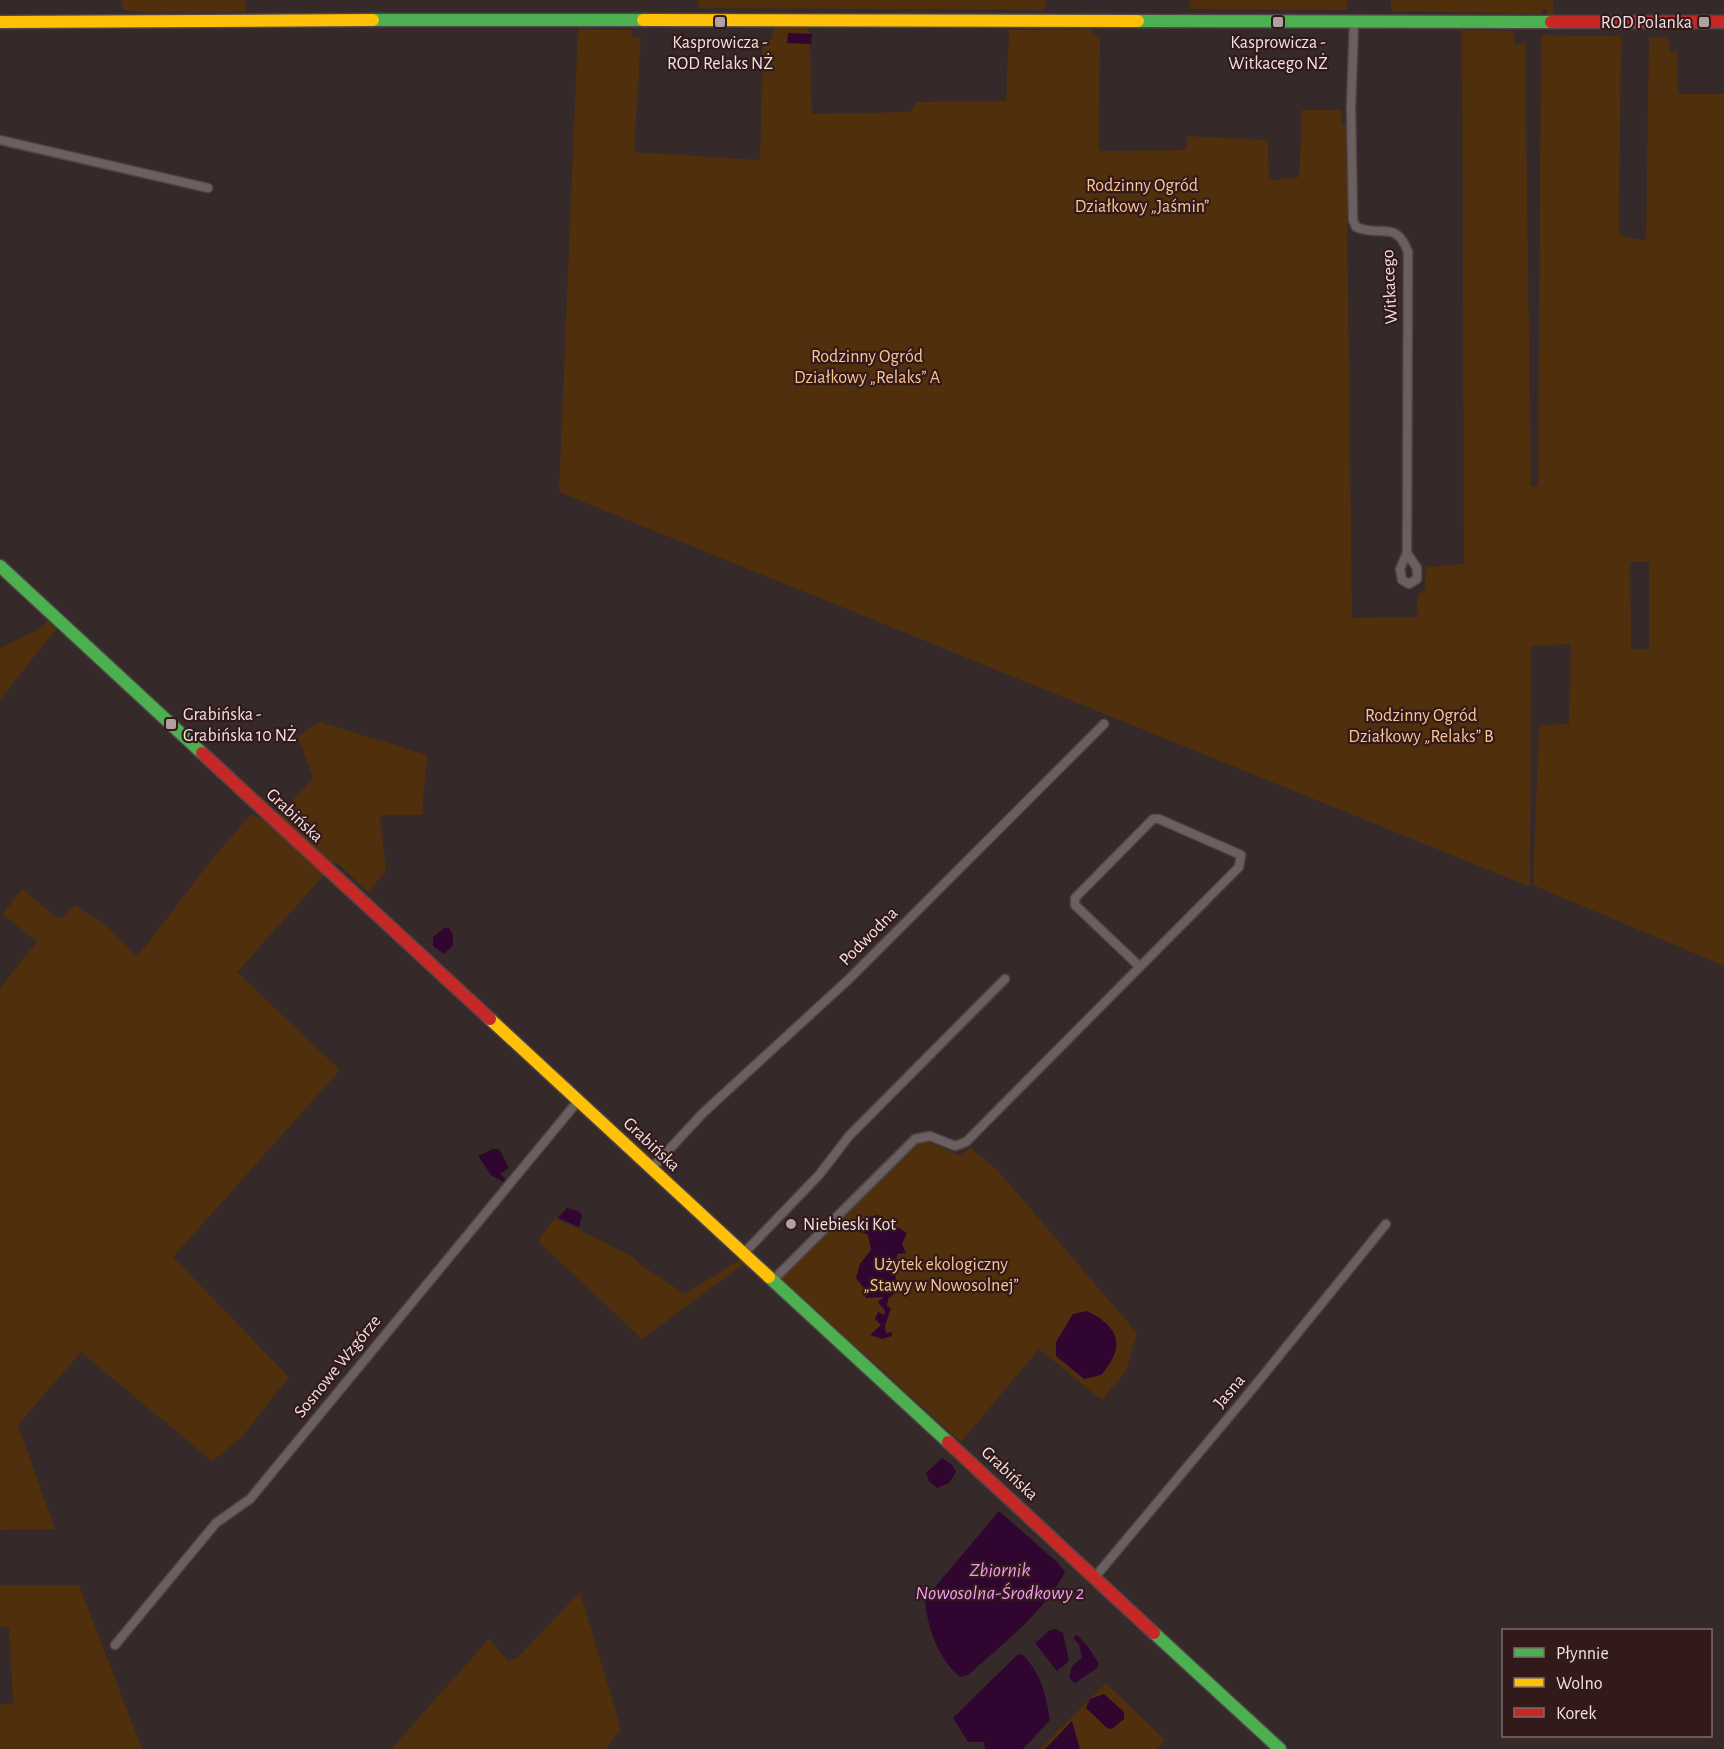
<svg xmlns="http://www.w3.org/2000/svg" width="1724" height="1749" viewBox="0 0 1724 1749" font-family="'Alegreya Sans',sans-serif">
  <rect width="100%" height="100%" fill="#36292a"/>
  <path fill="#4f2f0c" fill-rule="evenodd" d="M121 0H245L247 12 142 13 123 10Z
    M698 0H1046L1045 10 698 8Z
    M1190 0H1347V10L1190 9Z
    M1391 0H1553L1554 14H1547L1546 9H1542V14L1391 11Z
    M773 28H809L812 114 910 112 917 102 1006 101 1009 30 1092 29 1093 36H1100L1099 151 1186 150 1187 136 1268 140 1269 181 1299 177 1302 110H1341L1342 124 1346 123 1352 618 1418 617 1417 596 1425 589 1426 567 1464 564 1462 30 1514 31V45L1525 44 1531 487 1538 486 1541 35 1621 36 1619 235 1646 241 1649 37H1669L1670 52H1677L1678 94H1724V966L1533 885 1539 725 1569 724 1571 644 1531 646 1530 887 559 492 578 29 632 30 633 38 641 37 634 152 760 160 763 40H772ZM1630 562H1649V649H1631Z
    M48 620 56 629 0 700V648L37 630Z
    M320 722 427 755 422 815H380L386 871 368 892 336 862 237 972 340 1070 173 1257 289 1377 241 1438 212 1461 81 1352 18 1425 55 1529 0 1530V988L37 942 3 914 22 889 56 917H64L75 905 105 925 137 957 213 858 251 814 271 824 313 778 298 736Z
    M920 1142H929L961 1156 970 1147 999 1172 1137 1333 1126 1371 1102 1400 1039 1349 961 1442 781 1278Z
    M555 1218 632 1256 641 1265 685 1294 741 1259 745 1263 642 1339 538 1241Z
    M0 1585H79L142 1749H0V1705L13 1703 9 1627H0Z
    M580 1592 621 1729 606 1749H391L489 1639 508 1661 517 1658Z
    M1106 1683 1165 1740 1157 1749H1040Z"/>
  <path fill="#300630" d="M788 33 812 34 811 44 787 43Z
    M444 928H449L453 935V945L444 954 433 946V937Z
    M493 1149H499L509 1168 500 1174 506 1180 503 1182 491 1175 478 1156Z
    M567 1208 580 1212 582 1216 579 1227 558 1218Z
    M878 1215 907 1233 902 1244 906 1253 897 1254 895 1293 888 1299 887 1306 891 1308 885 1326 886 1333 892 1332V1336L882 1339 870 1335 881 1325 875 1319 878 1312 884 1315 885 1311 878 1302 884 1297 865 1298 867 1292 856 1278 860 1264 871 1250 868 1235 861 1232V1225L869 1217Z
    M1087 1311C1120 1327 1126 1347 1101 1375L1084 1379 1056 1356V1342L1073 1314Z
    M942 1458 952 1465 956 1472 949 1483 937 1488 929 1481 926 1473Z
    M999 1511 1058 1563 1065 1572C1046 1610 1000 1647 968 1675L960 1677C938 1658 927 1628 925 1599Z
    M1056 1629 1063 1633 1069 1661 1057 1671 1035 1643 1050 1630Z
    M1077 1635 1087 1645 1099 1664 1096 1669 1075 1683 1069 1678 1072 1666 1082 1658 1079 1644 1073 1638Z
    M1022 1654C1041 1673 1046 1694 1050 1720L1023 1749H985L984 1742H968L953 1718 1017 1655Z
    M1104 1694 1124 1712V1719L1112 1729 1107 1728 1086 1708 1090 1699Z
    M1072 1721 1080 1749H1045Z"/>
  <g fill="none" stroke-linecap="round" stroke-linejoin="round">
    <g stroke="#504445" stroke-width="11">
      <path id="street" d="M1354 22 1351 107 1353 220 1356 227C1381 238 1396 219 1408 252L1407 553 1417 568V579L1409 584 1402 580 1400 569 1407 553
        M0 140 208 188
        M652 1168 703 1113 849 979 1104 724
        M744 1253 819 1175 849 1136 1005 979
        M773 1280 915 1139 930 1136 955 1146 966 1142 1239 867 1241 855 1159 819H1153L1075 898V905L1139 966
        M1095 1577 1244 1399 1386 1224
        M115 1645 216 1523 250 1499 578 1101"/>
    </g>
    <g stroke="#504445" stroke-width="15">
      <path id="fast" d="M373 20H643
        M1138 21 1551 22
        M0 566 202 753
        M769 1277 948 1442
        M1154 1633 1280 1749"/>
    </g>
    <g stroke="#504445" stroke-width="15">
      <path id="slow" d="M643 20 1138 21
        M0 22 373 20
        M490 1019 769 1277"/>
    </g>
    <g stroke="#504445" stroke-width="15">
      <path id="jam" d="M1551 22H1724
        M202 753 490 1019
        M948 1442 1154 1633"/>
    </g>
    <use href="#street" stroke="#6b5f60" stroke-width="8"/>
    <use href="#fast" stroke="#4caf50" stroke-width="12"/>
    <use href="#slow" stroke="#ffc107" stroke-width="12"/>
    <use href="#jam" stroke="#c62828" stroke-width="12"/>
  </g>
  <g fill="#b0a1a1" stroke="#321a1b" stroke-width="2">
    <rect x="714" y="16" width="12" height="12" rx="3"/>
    <rect x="1272" y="16" width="12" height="12" rx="3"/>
    <rect x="1698" y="16" width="12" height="12" rx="3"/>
    <rect x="165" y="718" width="12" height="12" rx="3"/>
    <circle cx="791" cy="1224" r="6"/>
  </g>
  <g text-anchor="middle" stroke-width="4.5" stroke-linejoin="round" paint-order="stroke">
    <g font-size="18" fill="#f2e1e1" stroke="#321a1b">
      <text x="1692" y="28" text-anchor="end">ROD Polanka</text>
      <text x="720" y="48">Kasprowicza -<tspan x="720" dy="21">ROD Relaks NŻ</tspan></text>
      <text x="1278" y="48">Kasprowicza -<tspan x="1278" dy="21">Witkacego NŻ</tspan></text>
      <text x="183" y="720" text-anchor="start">Grabińska -<tspan x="183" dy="21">Grabińska 10 NŻ</tspan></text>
      <text x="803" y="1230" text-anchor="start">Niebieski Kot</text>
    </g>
    <g font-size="18" fill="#fbc592" stroke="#321a1b">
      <text x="1142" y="191">Rodzinny Ogród<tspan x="1142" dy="21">Działkowy „Jaśmin”</tspan></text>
      <text x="867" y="362">Rodzinny Ogród<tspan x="867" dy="21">Działkowy „Relaks” A</tspan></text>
      <text x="1421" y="721">Rodzinny Ogród<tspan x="1421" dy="21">Działkowy „Relaks” B</tspan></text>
      <text x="941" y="1270">Użytek ekologiczny<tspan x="941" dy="21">„Stawy w Nowosolnej”</tspan></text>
    </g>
    <g font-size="18" fill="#f2e1e1" stroke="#321a1b">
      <text transform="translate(1389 287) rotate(-93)" y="6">Witkacego</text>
      <text transform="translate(295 815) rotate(43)" y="6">Grabińska</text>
      <text transform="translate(868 936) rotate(-45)" y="6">Podwodna</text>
      <text transform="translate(652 1144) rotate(43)" y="6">Grabińska</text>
      <text transform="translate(337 1366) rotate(-51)" y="6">Sosnowe Wzgórze</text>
      <text transform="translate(1229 1391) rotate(-50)" y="6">Jasna</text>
      <text transform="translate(1010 1473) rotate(43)" y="6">Grabińska</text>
    </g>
    <g font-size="20" font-style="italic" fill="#f09af1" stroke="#321a1b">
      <text x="1000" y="1576">Zbiornik<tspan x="1000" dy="23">Nowosolna-Środkowy 2</tspan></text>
    </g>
  </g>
  <rect x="1502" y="1629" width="210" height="108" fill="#321a1b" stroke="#7f6a6a" stroke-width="1.5"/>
  <rect x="1514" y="1648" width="30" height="9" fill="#4caf50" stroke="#7f6a6a" stroke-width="1.5"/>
  <text x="1556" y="1659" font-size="18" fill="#f2e1e1">Płynnie</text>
  <rect x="1514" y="1678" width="30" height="9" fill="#ffc107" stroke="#7f6a6a" stroke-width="1.5"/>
  <text x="1556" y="1689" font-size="18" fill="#f2e1e1">Wolno</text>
  <rect x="1514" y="1708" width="30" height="9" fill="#c62828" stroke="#7f6a6a" stroke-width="1.5"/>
  <text x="1556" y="1719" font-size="18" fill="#f2e1e1">Korek</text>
</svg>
